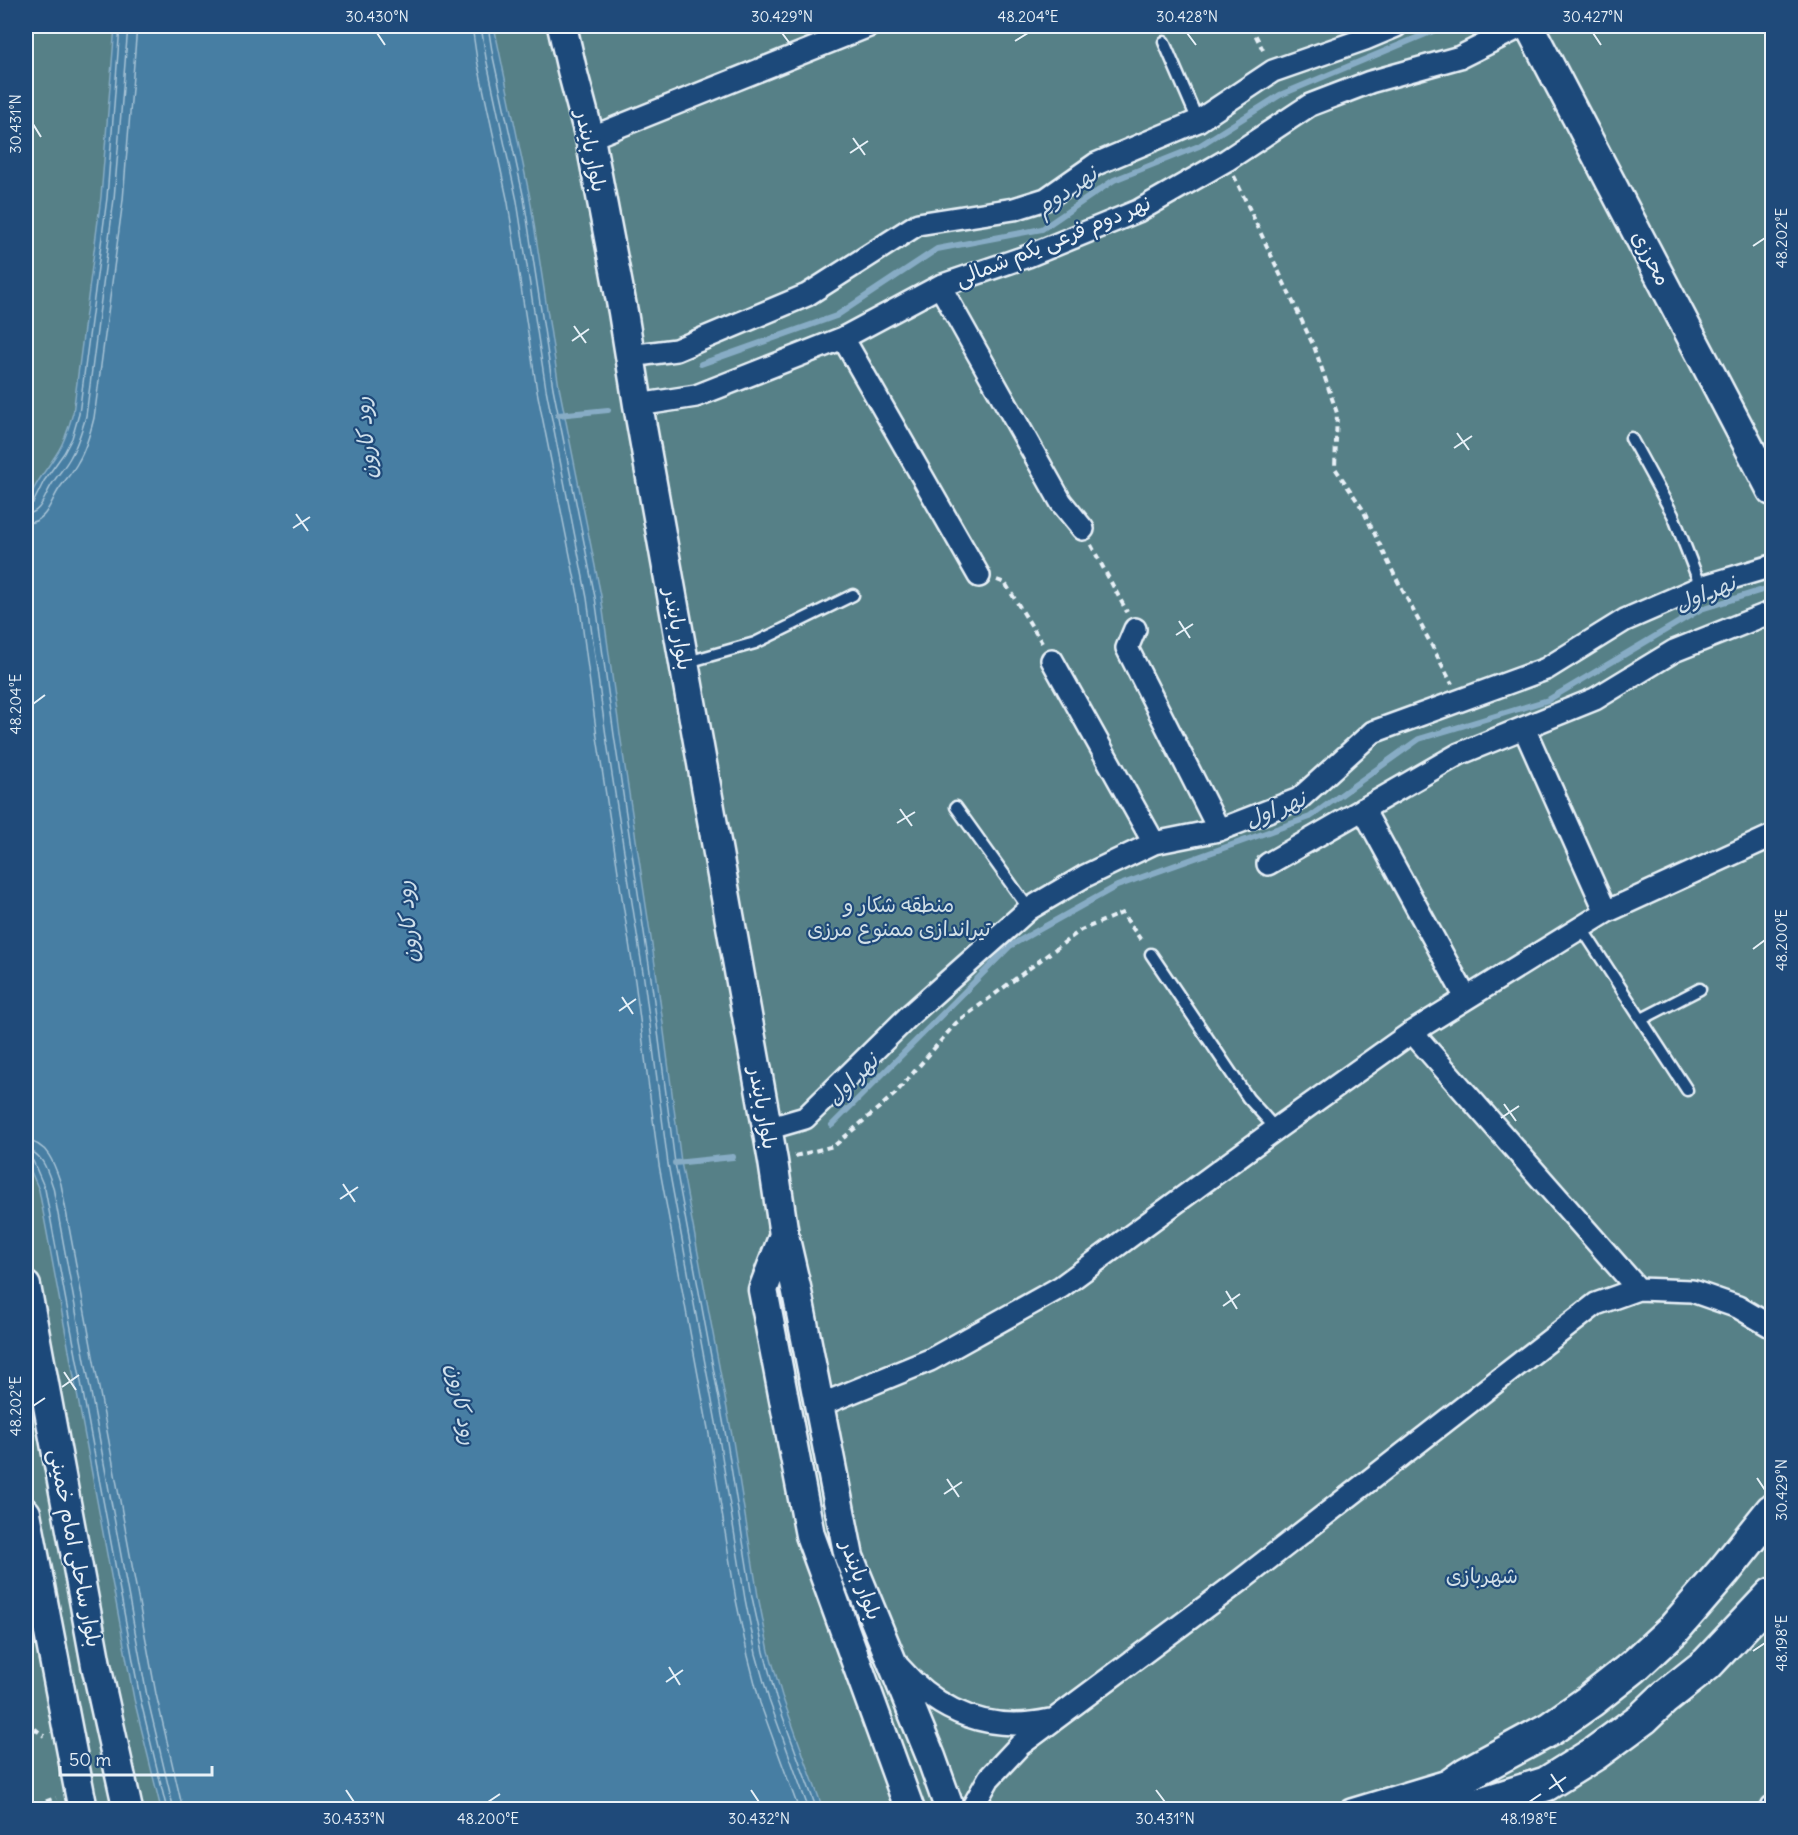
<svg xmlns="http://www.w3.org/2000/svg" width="1798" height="1835" viewBox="0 0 1798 1835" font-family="Delius,'Playpen Sans Arabic',sans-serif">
  <rect width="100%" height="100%" fill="#2c517b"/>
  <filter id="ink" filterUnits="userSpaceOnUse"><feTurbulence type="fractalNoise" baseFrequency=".0167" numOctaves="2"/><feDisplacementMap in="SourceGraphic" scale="12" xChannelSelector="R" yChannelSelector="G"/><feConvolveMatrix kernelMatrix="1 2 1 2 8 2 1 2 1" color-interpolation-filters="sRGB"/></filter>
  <g filter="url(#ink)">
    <path fill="#568087" stroke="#9fb8c0" stroke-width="1.5" d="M26 26H1772V1809L26 1810Z"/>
    <path fill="#467ea3" stroke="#87acc5" stroke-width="1.5" d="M115 26H494L530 198 559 387 601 596 620 734 657 978 681 1162 733 1441 758 1596 769 1651 782 1696 823 1809H161L134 1699 39 1190 26 1160V514C30 486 46 472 59 450 66 438 69 426 73 413L101 197Z"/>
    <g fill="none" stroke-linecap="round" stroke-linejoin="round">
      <path stroke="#a7c3d6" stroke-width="1.5" d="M472 26 477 60 508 203 537 391 579 600 597 737 635 981 659 1165 711 1445 736 1600 748 1656 760 1703 799 1810
        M481 26 486 58 517 201 546 389 587 598 606 736 644 979 668 1164 720 1444 745 1599 756 1654 769 1700 809 1810
        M488 26 493 57 524 199 553 388 595 597 614 735 651 978 675 1163 727 1442 752 1597 764 1652 776 1698 817 1810
        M26 506 33 503 44 481 64 453 72 438 79 414 107 198 120 26
        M26 514C42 513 44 496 52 484 58 474 66 466 71 456 78 444 82 430 86 416L114 199 128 26
        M26 523C47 522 49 504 59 489 65 480 73 472 78 462 86 449 90 434 94 418L123 200 137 26
        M26 1141C48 1142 55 1166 61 1184L156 1694 183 1810
        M26 1150C43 1152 48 1173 53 1187L147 1696 174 1810
        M26 1158 30 1159 33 1161 45 1189 140 1698 167 1810"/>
      <path stroke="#87acc5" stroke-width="6" d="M701 364 836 316 937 249 1042 229 1114 180 1199 146 1280 95 1445 26
        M558 415 608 410
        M832 1125 1010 946 1117 886 1310 817 1419 739 1548 700 1701 609 1772 587
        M675 1163 733 1157"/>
      <g stroke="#e8f1f8" stroke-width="15">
        <path id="lane" d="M1164 42 1198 121
          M1631 438 1673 515 1701 587
          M684 663 755 643 853 595
          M956 807 1029 909
          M1581 927 1687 1090
          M1151 954 1248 1098 1276 1129
          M1642 1019 1700 989"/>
      </g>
      <g stroke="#e8f1f8" stroke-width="26">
        <path id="street" d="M590 138 869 26
          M940 286 1061 502 1083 529
          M843 338 979 576
          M630 356 676 350 807 295 918 224 1014 209 1046 199 1096 164 1198 121 1273 71 1365 39 1396 26
          M638 405 696 396 843 338 940 286 1028 256 1138 211 1227 160 1310 105 1370 82 1460 57 1522 26
          M1135 629 1127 648 1219 830
          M1052 660 1154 843
          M1524 728 1606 912
          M1363 809 1466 998
          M1268 864 1459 754 1595 699 1674 651 1772 612
          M1412 1032 1638 1289
          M767 1129 805 1118 910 1015 1029 909 1085 876 1154 843 1219 830 1299 799 1373 732 1546 669 1625 620 1701 587 1772 566
          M818 1406 930 1360 1061 1287 1276 1129 1412 1032 1606 912 1772 836
          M899 1667C939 1713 990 1733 1050 1720
          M971 1810 989 1778 1020 1745 1240 1581 1596 1304 1638 1289 1692 1291 1738 1307 1772 1327
          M1351 1810 1444 1782
          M1771 1810 1772 1807"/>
      </g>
      <g stroke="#e8f1f8" stroke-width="33">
        <path id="secondary" d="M562 26 572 70 590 138 623 312 638 405 773 1161 784 1235 796 1287 849 1557 931 1757 950 1810
          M1529 26 1772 491
          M784 1235 763 1290 810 1535 910 1810
          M26 1286 96 1665 128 1810
          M26 1513 83 1810"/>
      </g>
      <g stroke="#e8f1f8" stroke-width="38">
        <path id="primary" d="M1416 1810 1467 1774 1550 1729 1590 1701 1633 1667 1674 1629 1725 1570 1772 1511
          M1448 1810 1485 1803 1546 1784 1594 1754 1643 1718 1663 1699 1707 1664 1772 1595"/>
      </g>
      <path stroke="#e8f1f8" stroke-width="4" stroke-dasharray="6 4.5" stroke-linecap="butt" d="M1251 26 1265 54
        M1234 176 1315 349 1337 413 1335 468 1362 508 1395 576 1452 684
        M1091 545 1127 612
        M997 580 1005 583 1042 643
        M795 1156 834 1146 895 1094 956 1023 1081 930 1122 913 1143 943
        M26 1722 44 1736
        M26 1808 56 1798"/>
      <use href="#lane" stroke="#1f4a7a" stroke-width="10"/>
      <use href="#street" stroke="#1f4a7a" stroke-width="21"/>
      <use href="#secondary" stroke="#1f4a7a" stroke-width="28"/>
      <use href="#primary" stroke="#1f4a7a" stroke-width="33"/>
    </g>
  </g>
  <path fill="none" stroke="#e8f1f8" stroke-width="2" d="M377 33 385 45M782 33 791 45M1187 33 1196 45M1593 33 1601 45M1015 41 1028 33M33 124 41 137M853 138 865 155M850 153 868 141M1753 246 1765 238M574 326 586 343M572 341 589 329M1457 433 1469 450M1454 448 1472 436M296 514 308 531M293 528 310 517M1179 621 1190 638M1176 635 1193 624M33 704 45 695M900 809 912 826M897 823 915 812M1753 949 1765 940M622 997 633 1014M619 1011 636 999M1504 1104 1516 1121M1501 1118 1519 1106M343 1184 355 1202M340 1199 358 1187M1226 1291 1237 1309M1223 1306 1240 1294M64 1372 76 1390M62 1387 79 1375M33 1406 45 1398M1757 1478 1765 1490M947 1479 959 1497M944 1494 962 1482M1753 1651 1765 1643M669 1667 680 1685M666 1682 683 1670M1551 1774 1563 1792M1549 1789 1566 1777M346 1790 354 1802M751 1790 759 1802M1156 1790 1165 1802M488 1802 500 1794M1529 1802 1541 1794"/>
  <g text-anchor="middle" stroke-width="4.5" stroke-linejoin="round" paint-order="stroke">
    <g font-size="21" fill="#e8f1f8" stroke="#1f4a7a">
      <text transform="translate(591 151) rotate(78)" y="7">بلوار بایندر</text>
      <text transform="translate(1053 241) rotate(-22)" y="7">نهر دوم فرعی یکم شمالی</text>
      <text transform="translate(1651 258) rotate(62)" y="7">محرزی</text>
      <text transform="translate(678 629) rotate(80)" y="7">بلوار بایندر</text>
      <text transform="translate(763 1108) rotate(80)" y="7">بلوار بایندر</text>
      <text transform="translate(75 1548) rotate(79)" y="7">بلوار ساحلی امام خمینی</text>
      <text transform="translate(861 1580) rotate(70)" y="7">بلوار بایندر</text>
    </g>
    <g font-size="21" fill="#d2e0e7" stroke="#1f4a7a">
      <text x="899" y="912">منطقه شکار و<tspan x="899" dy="24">تیراندازی ممنوع مرزی</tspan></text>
      <text x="1482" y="1583">شهربازی</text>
    </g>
    <g font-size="22" font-style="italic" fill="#d0e0eb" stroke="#1f4a7a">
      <text transform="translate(1066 190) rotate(-34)" y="8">نهر دوم</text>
      <text transform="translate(365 438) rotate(-95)" y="8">رود کارون</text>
      <text transform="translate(1705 593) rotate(-22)" y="8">نهر اول</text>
      <text transform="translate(1275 809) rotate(-22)" y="8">نهر اول</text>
      <text transform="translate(407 922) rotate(-95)" y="8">رود کارون</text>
      <text transform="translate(852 1079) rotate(-45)" y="8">نهر اول</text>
      <text transform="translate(462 1404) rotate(79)" y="8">رود کارون</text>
    </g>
  </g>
  <rect width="1798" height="1835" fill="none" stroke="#1f4a7a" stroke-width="66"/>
  <path d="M60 1766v9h152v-9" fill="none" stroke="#e8f1f8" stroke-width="3"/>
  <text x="69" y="1766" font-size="18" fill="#e8f1f8" stroke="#1f4a7a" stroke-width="4.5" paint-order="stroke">50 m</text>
  <rect x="33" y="33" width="1732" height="1769" fill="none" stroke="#e8f1f8" stroke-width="2"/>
  <g font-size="15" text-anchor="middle" fill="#e8f1f8">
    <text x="377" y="22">30.430°N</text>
    <text x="782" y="22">30.429°N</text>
    <text x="1028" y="22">48.204°E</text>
    <text x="1187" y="22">30.428°N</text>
    <text x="1593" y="22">30.427°N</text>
    <text transform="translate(16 124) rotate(-90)" y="5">30.431°N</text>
    <text transform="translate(1782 238) rotate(-90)" y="5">48.202°E</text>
    <text transform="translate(16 704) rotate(-90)" y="5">48.204°E</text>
    <text transform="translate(1782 940) rotate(-90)" y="5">48.200°E</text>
    <text transform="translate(16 1406) rotate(-90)" y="5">48.202°E</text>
    <text transform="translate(1782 1490) rotate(-90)" y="5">30.429°N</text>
    <text transform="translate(1782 1643) rotate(-90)" y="5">48.198°E</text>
    <text x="354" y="1824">30.433°N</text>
    <text x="488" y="1824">48.200°E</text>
    <text x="759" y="1824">30.432°N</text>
    <text x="1165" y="1824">30.431°N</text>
    <text x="1529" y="1824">48.198°E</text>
  </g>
</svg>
